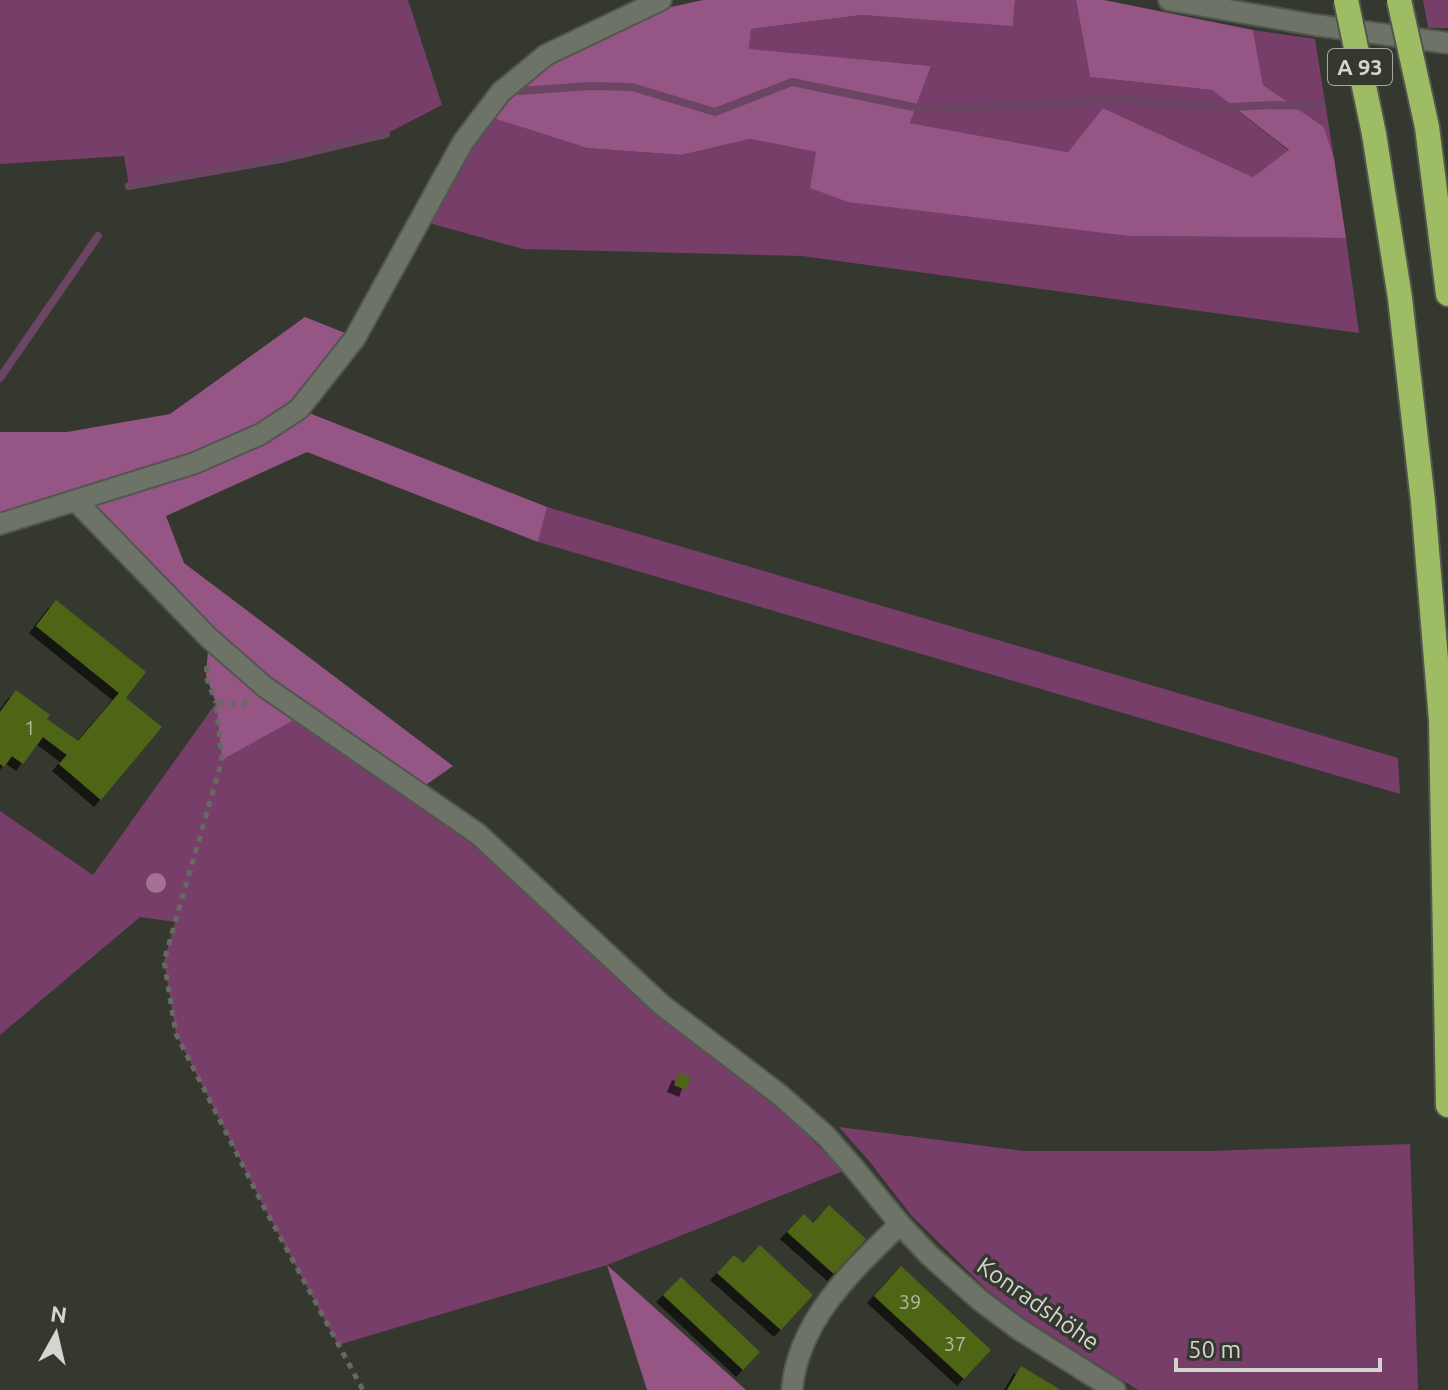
<svg xmlns="http://www.w3.org/2000/svg" width="1448" height="1390" viewBox="0 0 1448 1390" font-family="Ubuntu,sans-serif">
  <defs>
    <filter id="shadow"><feDropShadow dx="-7" dy="7" stdDeviation="0" flood-color="#0009"/></filter>
  </defs>
  <rect width="100%" height="100%" fill="#34382e"/>
  <path fill="#773e69" d="M0 0H408L442 105 386 134 281 159 129 186 124 156 0 164Z
    M1015 0H1076L1090 77 1212 90 1289 151 1253 177 1103 108 1068 152 910 123 931 66 749 50 751 29 862 15 1013 25Z
    M1423 0H1448V28H1428Z
    M1253 30 1315 39 1334 158 1324 127 1263 85Z
    M493 118 587 148 681 155 750 139 817 152 1130 236 1346 238 1359 333 802 256 523 249 429 223 473 146Z
    M547 507 1398 758 1400 794 538 542Z
    M216 703 222 760 305 714 478 834 780 1095 810 1138 843 1171 607 1265 338 1345 264 1207 176 1034 164 961 175 922 140 917 0 1035V811L93 875Z
    M839 1127 1024 1151H1211L1410 1144 1418 1390H1138L1027 1320 987 1290 911 1215 870 1162Z"/>
  <path fill="#955686" d="M703 0H1015L1013 26 862 15 751 29 749 49 931 66 910 123 1068 152 1103 108 1253 177 1289 150 1212 90 1090 77 1076 0H1104L1253 30 1263 85 1324 127 1334 158 1346 238 1130 236 848 202 810 188 816 152 750 139 681 155 587 148 493 118 507 99 552 64 662 9Z
    M305 317 345 333 299 409 547 507 538 542 307 452 166 516 184 563 453 766 417 791 305 714 222 760 216 703 206 676 209 637 76 501 0 524V432H67L170 414Z
    M607 1265 746 1390H647Z"/>
  <g fill="none" stroke-linecap="round" stroke-linejoin="round">
    <path stroke="#6c4464" stroke-width="8" d="M519 91 590 86 632 87 715 112 792 82 923 109 1039 105 1119 98 1179 105 1231 107 1273 105 1320 106
      M129 186 281 159 386 134
      M0 378 98 236"/>
  </g>
  <path fill="#4f6518" filter="url(#shadow)" d="M56 600 146 672 126 698 162 727 101 800 59 764 67 755 43 737 23 764 12 756 4 767 0 764V712L16 690 50 715 47 719 78 741 119 693 36 626Z
    M679 1073 691 1077 686 1090 674 1085Z
    M829 1205 866 1239 834 1274 787 1232 804 1214 813 1223Z
    M760 1245 813 1295 781 1330 717 1273 734 1255 743 1263Z
    M901 1266 991 1350 964 1379 874 1296Z
    M681 1277 760 1352 743 1370 663 1295Z
    M1021 1366 1061 1390H1007Z"/>
  <g fill="none" stroke-linecap="round" stroke-linejoin="round">
    <g stroke="#53564e" stroke-width="24">
      <path id="minor" d="M1169 0 1315 25 1448 43
        M76 501 209 638 265 687 478 834 663 1006 780 1095 826 1136 854 1168 900 1224 929 1255 981 1301 1020 1330 1115 1390
        M0 524 195 463 261 434 299 409 355 338 463 142 501 92 546 55 661 0
        M792 1390C798 1320 852 1271 900 1224"/>
    </g>
    <g stroke="#53564e" stroke-width="28">
      <path id="motorway" d="M1427 127 1448 294
        M1374 134 1400 298 1423 502 1441 720 1448 1105"/>
    </g>
    <path stroke="#666a61" stroke-width="5" stroke-dasharray="6 6" stroke-linecap="butt" d="M207 666 206 676 216 703
      M247 701 243 704 216 703 222 760 164 961 176 1034 264 1207 363 1390"/>
    <use href="#minor" stroke="#6e7367" stroke-width="20"/>
    <use href="#motorway" stroke="#9ebc63" stroke-width="24"/>
    <g stroke="#53564e" stroke-width="28" stroke-linecap="butt">
      <path id="motorway-bridge" d="M1346 0 1374 134
        M1399 0 1427 127"/>
    </g>
    <use href="#motorway-bridge" stroke="#9ebc63" stroke-width="24"/>
  </g>
  <circle fill="#a37393" cx="156" cy="883" r="10"/>
  <g text-anchor="middle" stroke-width="7" stroke-linejoin="round" paint-order="stroke">
    <g font-size="20" fill="#b2baa1">
      <text x="30" y="735">1</text>
      <text x="910" y="1309">39</text>
      <text x="955" y="1351">37</text>
    </g>
    <rect fill="#34382e" stroke="#a3a79f" stroke-width="2" x="1328" y="49" width="64" height="36" rx="6"/>
    <g font-size="22" font-weight="bold" fill="#d3d6cf">
      <text x="1360" y="75">A 93</text>
    </g>
    <g font-size="24" fill="#d3d6cf" stroke="#34382e">
      <text transform="translate(1038 1304) rotate(35)" y="8">Konradshöhe</text>
    </g>
  </g>
  <g transform="translate(56 1334) rotate(8)" stroke="#34382e" stroke-width="6" paint-order="stroke">
  <path d="M0-6L14 30L0 20L-14 30Z" fill="#d3d6cf"/>
  <text y="-12" font-size="22" font-weight="bold" text-anchor="middle" fill="#d3d6cf">N</text>
  </g>
  <path d="M1176 1358v12h204v-12" fill="none" stroke="#d3d6cf" stroke-width="4"/>
  <text x="1188" y="1358" font-size="24" fill="#d3d6cf" stroke="#34382e" stroke-width="6" paint-order="stroke">50 m</text>
</svg>
